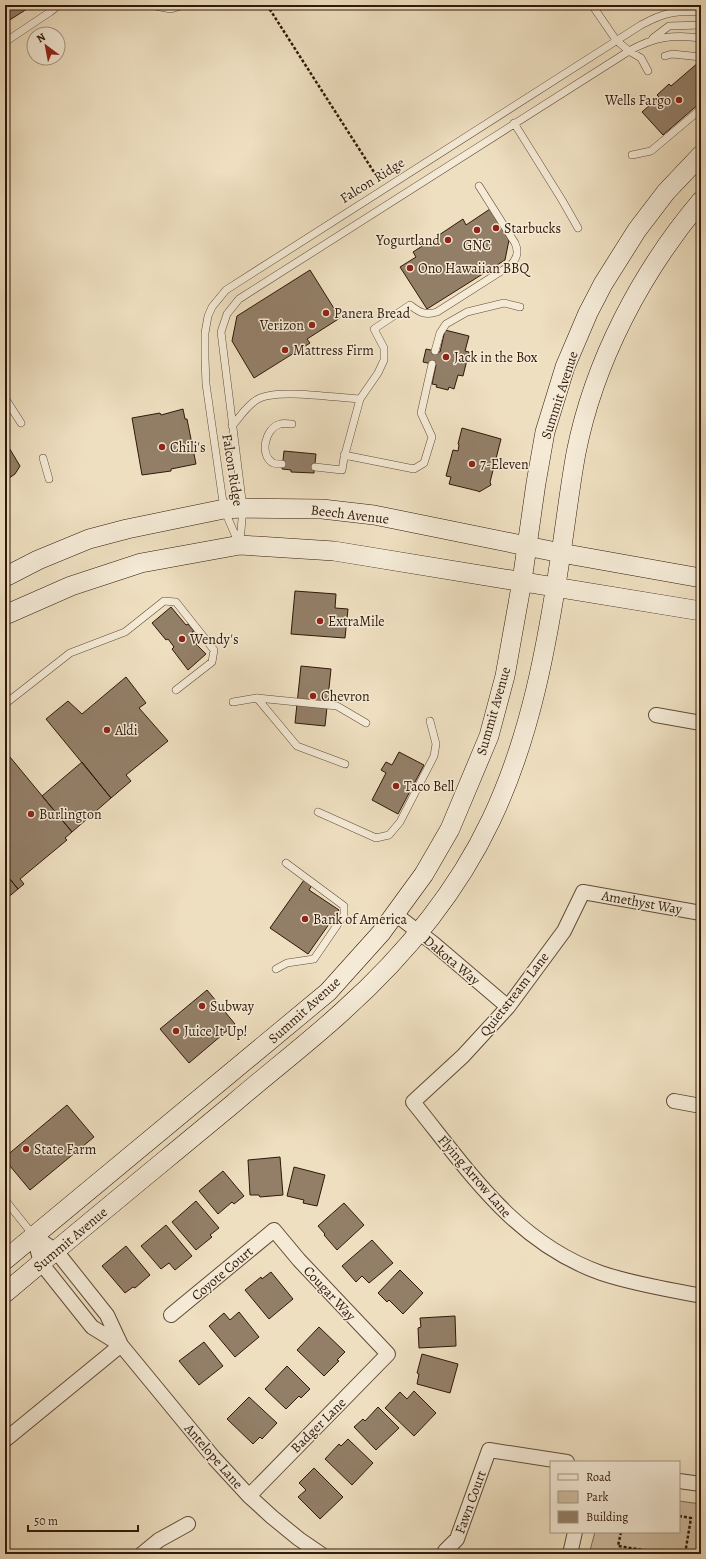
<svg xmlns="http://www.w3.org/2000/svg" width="706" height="1559" viewBox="0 0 706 1559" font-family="Alegreya,serif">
  <rect width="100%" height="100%" fill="#eedfc0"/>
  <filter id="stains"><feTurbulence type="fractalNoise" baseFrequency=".005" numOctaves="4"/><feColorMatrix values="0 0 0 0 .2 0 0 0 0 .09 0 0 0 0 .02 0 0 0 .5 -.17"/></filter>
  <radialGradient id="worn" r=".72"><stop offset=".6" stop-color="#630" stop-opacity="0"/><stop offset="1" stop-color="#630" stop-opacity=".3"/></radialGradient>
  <path fill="#cebda1" stroke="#7f6a55" d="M679 1501 701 1504V1554H589L595 1532H679Z"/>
  <path fill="#937f68" stroke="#301809" d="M5 5H29L30 7 5 23Z
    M699 62 701 64V102L663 135 642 112 659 97 657 95 669 84 671 86Z
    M490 209 509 240 505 260 427 309 400 267 416 257 413 252 430 241 463 219 466 225Z
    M310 270 340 318 307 339 310 343 254 378 232 341 237 316Z
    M445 330 469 336 465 351 469 352 463 376 458 375 454 389 449 387 448 390 436 387 437 385 432 384 436 365 423 362 426 349 440 352Z
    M183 409 185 419H187L196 464 171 469V471L142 475 132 418 160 413 161 415Z
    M462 428 501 439 490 482 491 485 479 492 478 491 449 484 451 477 446 476 453 450 458 451 459 445 458 444Z
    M5 441 20 466 15 474 5 481Z
    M284 451 316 454 314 473 291 472V470L282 469Z
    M295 591 336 594 335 608 348 609 345 638 291 634Z
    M171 607 186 625 188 624 194 631 192 632 197 638 198 637 200 640 196 644 206 654 188 670 172 649 174 647 168 639 166 640 152 623Z
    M301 666 331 669 325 726 295 723Z
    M126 677 146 703 139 708 168 741 126 775 131 781 111 798 46 719 68 701 82 714Z
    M5 751 72 832 65 838 67 840 20 879 24 884 18 889 5 873Z
    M399 752 424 765 398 814 372 800 386 773 381 770 386 762 392 765Z
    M82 762 111 798 72 832 42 796Z
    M5 873 18 889 5 900Z
    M304 880 312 885 309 890 339 910 308 954 270 928Z
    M207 990 235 1024 189 1063 160 1029Z
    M67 1105 94 1137 30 1190 5 1160V1157Z
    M280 1157 283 1195 260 1197 259 1195H250L248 1160Z
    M294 1167 325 1175 317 1206 303 1203 304 1200 287 1196Z
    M223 1171 244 1196 234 1204 232 1202 218 1214 199 1191Z
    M196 1201 219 1228 210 1235 212 1237 196 1250 172 1222Z
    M344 1203 364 1225 337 1250 324 1235 325 1234 318 1226Z
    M166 1225 192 1256 175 1270 169 1263 161 1269 141 1246Z
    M372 1240 393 1263 369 1283 362 1276 356 1282 342 1266Z
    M126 1246 150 1275 135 1288 133 1287 125 1293 102 1266Z
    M400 1270 423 1293 403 1314 389 1300 387 1302 378 1293Z
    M271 1272 293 1299 269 1319 245 1290 261 1277 262 1279Z
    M239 1312 259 1337 235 1357 209 1326 224 1313 230 1320Z
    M455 1316 456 1346 419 1348 418 1328 421 1327 420 1318Z
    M319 1327 345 1352 337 1360 339 1361 324 1376 297 1350Z
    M204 1342 223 1366 199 1385 179 1361Z
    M422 1354 458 1364 450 1393 417 1384 419 1374 417 1373Z
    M287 1366 310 1389 301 1398 299 1396 286 1409 265 1389Z
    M414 1391 436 1413 414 1436 385 1408 400 1392 407 1399Z
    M249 1397 277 1423 262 1439 260 1437 253 1444 227 1419Z
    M378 1407 399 1428 376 1450 354 1427 363 1419 365 1421Z
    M348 1439 373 1463 352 1485 325 1459 339 1444 341 1446Z
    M314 1468 343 1497 320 1519 298 1497 306 1490 299 1483Z"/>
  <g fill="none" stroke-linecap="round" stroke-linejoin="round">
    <g stroke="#604a37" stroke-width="8">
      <path id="lane" d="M150 5 171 9 184 5
        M592 5 616 40 629 51 641 58 648 71
        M653 38 669 26 701 25
        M5 42 50 12 59 5
        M665 56 672 54 701 57
        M514 123 562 200 578 228
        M632 155 651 151 701 109
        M435 351 440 333 446 324 467 312 504 303 520 307
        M5 398 21 423
        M232 426C240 417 247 405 258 399 277 388 336 398 360 399
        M344 455 414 469 424 463 432 437 421 413 432 364
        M43 458 49 479
        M282 464C280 464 275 464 273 463 259 455 265 428 280 424 283 423 289 424 292 424
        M315 467 342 470 344 458 360 399 378 373 384 360V348L374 329 410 305C419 312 425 316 437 312L511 265C517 258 519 252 515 243L479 186
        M240 542 243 508 221 332 227 314 239 299 629 51C654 37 673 34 701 38
        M239 544 224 509 206 384 205 358V333L208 316 212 307 226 290 641 25C665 12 674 11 701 12
        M257 698 297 746 345 764
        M233 702 257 698 337 706 366 723
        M5 704 70 653 125 632 164 601 176 602 214 650 212 662 176 690
        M318 812 376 838 389 835 400 822 434 756 436 744 430 721
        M276 969 287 963 314 959 344 915V906L286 863
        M5 1200 34 1236"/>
    </g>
    <g stroke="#604a37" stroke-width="16">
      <path id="street" d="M656 715 701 723
        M701 913 583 892 564 931 508 1007 463 1056 413 1102C469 1171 514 1242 601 1273 633 1284 667 1289 701 1296
        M395 914 433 943 508 1007
        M674 1101 701 1106
        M34 1236 56 1251 107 1315 121 1345 214 1458 249 1496 272 1517 299 1539 321 1554
        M34 1236 41 1263 92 1327 121 1345
        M171 1315 274 1230 299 1260 388 1354 249 1496
        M5 1440 121 1345
        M679 1481 701 1484
        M445 1551 457 1539 489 1450 567 1462
        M142 1554 159 1540 188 1524
        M570 1554 575 1532"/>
    </g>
    <g stroke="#301809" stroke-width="20">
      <path id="secondary" d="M5 577 38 560 89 539 127 529 224 509 243 508 322 509 374 515 561 553 701 578
        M5 615 71 586 141 563 240 545 334 551 701 611
        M5 1260 328 992 381 933 424 874 450 829 489 736 505 676 522 581 536 483 545 432 565 367 588 313 603 284 637 230 666 192 701 155
        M5 1293C81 1229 158 1166 234 1103 270 1072 308 1043 343 1011 402 958 456 894 491 820 531 736 547 645 561 553 566 520 570 486 576 453 594 362 641 272 701 201"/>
    </g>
    <path stroke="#301809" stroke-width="2.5" stroke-dasharray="3 2" stroke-linecap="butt" d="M267 5 379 180
      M679 1516 691 1518 685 1554
      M621 1532 618 1546 669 1554
      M645 1554 650 1552 655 1554"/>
    <use href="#lane" stroke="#f4ead6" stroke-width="7"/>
    <use href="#street" stroke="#f4ead6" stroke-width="14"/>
    <use href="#secondary" stroke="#f4ead6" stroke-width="19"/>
  </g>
  <g fill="#8f2418" stroke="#f4ead6" stroke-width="1.5">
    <circle cx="679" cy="100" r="4"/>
    <circle cx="496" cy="228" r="4"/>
    <circle cx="477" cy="230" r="4"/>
    <circle cx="448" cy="240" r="4"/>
    <circle cx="410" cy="268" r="4"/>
    <circle cx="326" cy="313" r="4"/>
    <circle cx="312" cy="325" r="4"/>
    <circle cx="285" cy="350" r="4"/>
    <circle cx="446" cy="357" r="4"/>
    <circle cx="162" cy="447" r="4"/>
    <circle cx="472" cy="464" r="4"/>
    <circle cx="320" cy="621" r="4"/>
    <circle cx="182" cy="639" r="4"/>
    <circle cx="313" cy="696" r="4"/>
    <circle cx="107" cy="730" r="4"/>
    <circle cx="396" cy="786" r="4"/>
    <circle cx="31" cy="814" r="4"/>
    <circle cx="305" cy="919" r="4"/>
    <circle cx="202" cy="1006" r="4"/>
    <circle cx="176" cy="1031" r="4"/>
    <circle cx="26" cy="1149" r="4"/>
  </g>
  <g text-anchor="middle" stroke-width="3" stroke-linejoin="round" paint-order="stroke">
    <g font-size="14" fill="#301809" stroke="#f4ead6" text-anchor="start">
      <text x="671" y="105" text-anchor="end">Wells Fargo</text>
      <text x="504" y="233">Starbucks</text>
      <text x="440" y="245" text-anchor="end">Yogurtland</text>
      <text x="477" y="250" text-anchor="middle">GNC</text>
      <text x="418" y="273">Ono Hawaiian BBQ</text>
      <text x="334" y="318">Panera Bread</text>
      <text x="304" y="330" text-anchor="end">Verizon</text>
      <text x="293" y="355">Mattress Firm</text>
      <text x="454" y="362">Jack in the Box</text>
      <text x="170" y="452">Chili's</text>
      <text x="480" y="469">7-Eleven</text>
      <text x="328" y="626">ExtraMile</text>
      <text x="190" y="644">Wendy's</text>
      <text x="321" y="701">Chevron</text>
      <text x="115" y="735">Aldi</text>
      <text x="404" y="791">Taco Bell</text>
      <text x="39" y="819">Burlington</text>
      <text x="313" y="924">Bank of America</text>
      <text x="210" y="1011">Subway</text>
      <text x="184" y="1036">Juice It Up!</text>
      <text x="34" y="1154">State Farm</text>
    </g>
    <g font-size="14" fill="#301809" stroke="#f4ead6">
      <text transform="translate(372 180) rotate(-32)" y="5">Falcon Ridge</text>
      <text transform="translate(559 395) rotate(-72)" y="5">Summit Avenue</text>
      <text transform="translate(233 470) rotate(81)" y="5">Falcon Ridge</text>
      <text transform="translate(350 514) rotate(7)" y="5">Beech Avenue</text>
      <text transform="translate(493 711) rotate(-74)" y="5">Summit Avenue</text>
      <text transform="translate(642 902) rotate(10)" y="5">Amethyst Way</text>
      <text transform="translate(452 960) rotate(40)" y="5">Dakota Way</text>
      <text transform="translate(514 994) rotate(-52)" y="5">Quietstream Lane</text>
      <text transform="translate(304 1010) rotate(-42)" y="5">Summit Avenue</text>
      <text transform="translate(475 1176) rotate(49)" y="5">Flying Arrow Lane</text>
      <text transform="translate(70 1239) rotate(-40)" y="5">Summit Avenue</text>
      <text transform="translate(222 1273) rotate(-40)" y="5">Coyote Court</text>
      <text transform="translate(330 1293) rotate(47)" y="5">Cougar Way</text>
      <text transform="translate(318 1425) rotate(-45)" y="5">Badger Lane</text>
      <text transform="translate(214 1456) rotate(49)" y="5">Antelope Lane</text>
      <text transform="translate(470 1502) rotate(-70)" y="5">Fawn Court</text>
    </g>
  </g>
  <rect width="706" height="1559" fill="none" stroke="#eedfc0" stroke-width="20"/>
  <rect x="6" y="6" width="694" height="1547" fill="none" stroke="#301809" stroke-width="2"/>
  <rect x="10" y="10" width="686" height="1539" fill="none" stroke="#301809"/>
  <rect x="550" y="1461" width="130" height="72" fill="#f4ead6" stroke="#a69684"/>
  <rect x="558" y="1474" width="20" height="6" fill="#f4ead6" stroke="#a69684"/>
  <text x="586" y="1481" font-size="12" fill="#301809">Road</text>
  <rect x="558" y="1491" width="20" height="12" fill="#cebda1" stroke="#a69684"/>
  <text x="586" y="1501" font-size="12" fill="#301809">Park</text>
  <rect x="558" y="1511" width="20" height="12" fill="#937f68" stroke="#a69684"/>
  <text x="586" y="1521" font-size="12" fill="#301809">Building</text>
  <g transform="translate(46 46) rotate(328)"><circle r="19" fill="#f4ead6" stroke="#a69684"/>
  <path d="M0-3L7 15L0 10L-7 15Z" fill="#8f2418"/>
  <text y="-6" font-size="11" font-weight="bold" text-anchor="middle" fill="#301809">N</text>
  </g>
  <path d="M28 1525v6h110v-6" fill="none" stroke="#301809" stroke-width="2"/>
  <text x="34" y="1525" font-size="12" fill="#301809" stroke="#f4ead6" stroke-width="3" paint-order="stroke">50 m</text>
  <rect width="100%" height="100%" filter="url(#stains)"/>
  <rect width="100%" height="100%" fill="url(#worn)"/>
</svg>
